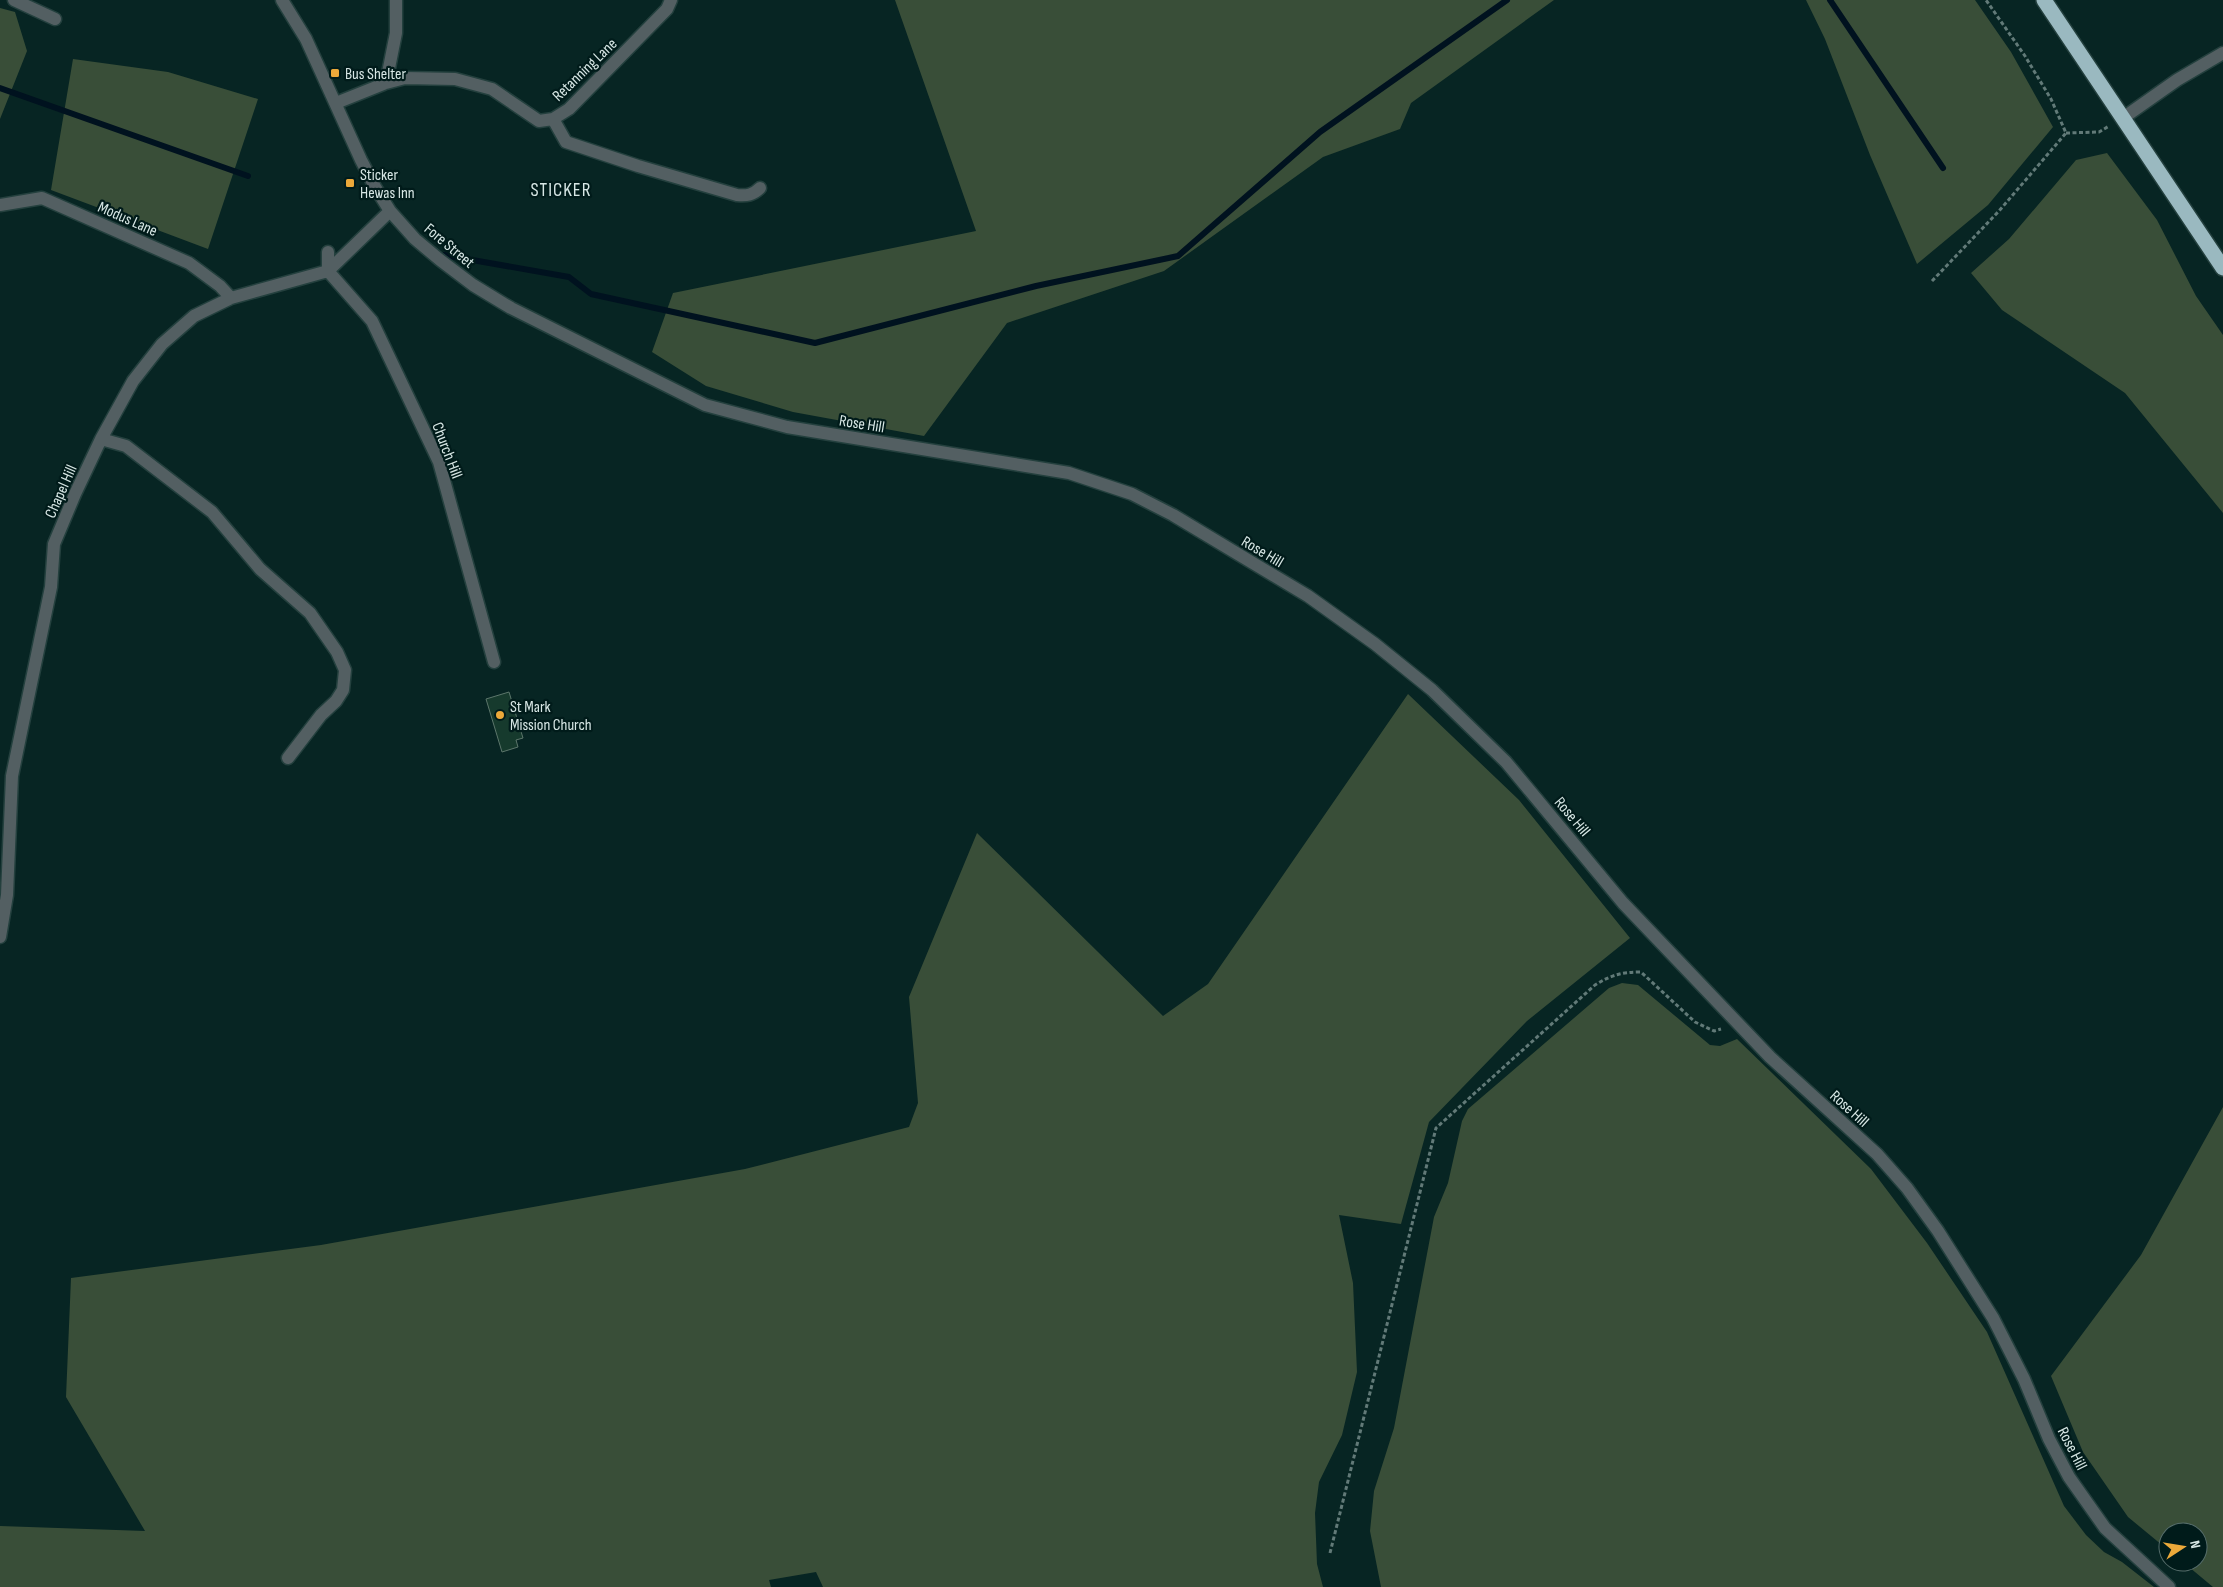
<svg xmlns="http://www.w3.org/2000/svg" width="2223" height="1587" viewBox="0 0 2223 1587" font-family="'Sofia Sans Condensed',sans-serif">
  <rect width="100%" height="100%" fill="#072523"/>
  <path fill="#394e38" d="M895 0H1554L1411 103 1400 129 1323 157 1164 271 1007 323 924 436 793 412 706 386 652 352 673 293 976 231Z
    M1806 0H1975L2011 52 2053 127 1988 205 1917 264 1870 155 1825 39Z
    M0 8 15 12 27 51 0 119Z
    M73 59 168 72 258 99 208 249 51 190Z
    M2107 153 2157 220 2196 296 2223 335V513L2125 393 2002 310 1971 273 2009 239 2076 160Z
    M1408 694 1519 800 1630 938 1527 1021 1429 1122 1401 1224 1339 1215 1353 1283 1357 1372 1342 1435 1319 1482 1315 1513 1317 1564 1323 1587H823L816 1572 769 1580 771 1587H0V1526L145 1531 66 1397 71 1278 321 1245 745 1169 909 1127 918 1103 909 997 977 833 1163 1016 1208 984Z
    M1622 983 1638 985 1710 1045 1720 1046 1737 1039 1871 1169 1927 1243 1987 1332 2064 1506 2086 1535 2104 1552 2122 1562 2154 1587H1381L1370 1531 1374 1491 1394 1428 1434 1217 1448 1183 1462 1121 1468 1109 1609 988Z
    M2223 1107V1587H2213L2183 1562H2198V1532H2168V1550L2128 1517 2083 1452 2051 1376 2141 1255Z"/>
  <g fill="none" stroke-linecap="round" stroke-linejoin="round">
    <path stroke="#00121f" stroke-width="6" d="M1830 0 1943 168
      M0 88 248 176
      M444 255 569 277 591 294 815 343 1036 286 1178 256 1320 132 1507 0"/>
  </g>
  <path fill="#163a2d" stroke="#5c766b" d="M509 692 523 738 516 740 518 747 502 752 486 699Z"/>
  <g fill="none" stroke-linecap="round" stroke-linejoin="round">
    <g stroke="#24403e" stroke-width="15">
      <path id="minor" d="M14 0 55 19
        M282 0 306 39 361 160 375 187 390 211 415 239 440 260 473 285 511 308 705 405 787 427 1069 473 1132 494 1173 515 1308 596 1375 644 1432 690 1506 762 1623 903 1770 1057 1877 1154 1907 1188 1938 1231 1993 1318 2024 1379 2049 1439 2069 1477 2105 1528 2169 1587
        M386 83 396 33V0
        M336 103 386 83 405 78 455 79 492 89 539 121 553 119 569 109 667 9 671 0
        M2123 118 2177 80 2223 53
        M553 119 566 142 638 166 737 195C747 196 753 195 760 188
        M0 205 42 198 189 263 220 286 231 298
        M328 252V271L372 321 439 462 494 662
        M101 439 126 446 212 512 260 569 310 613 337 652 345 670 343 690 336 701 321 715 288 758
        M0 937 7 895 12 776 51 587 54 544 75 494 101 439 133 381 162 344 194 316 231 298 328 271 390 211"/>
    </g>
    <g stroke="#24403e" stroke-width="18">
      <path id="highway" d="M2044 0 2223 268"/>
    </g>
    <path stroke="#627a78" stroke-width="3" stroke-dasharray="4 2.5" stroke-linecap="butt" d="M2066 133 2099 132 2109 126
      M1932 281 1999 211 2066 133 2051 99 2025 56 1986 0
      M1330 1553 1436 1128 1595 985C1611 975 1622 972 1641 972L1695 1022 1714 1031 1721 1029"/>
    <use href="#minor" stroke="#535f62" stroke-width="12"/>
    <use href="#highway" stroke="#9ab9c0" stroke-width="15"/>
  </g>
  <g fill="#eca93a" stroke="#001b1a" stroke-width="2">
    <rect x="330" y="68" width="10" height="10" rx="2.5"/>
    <rect x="345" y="178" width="10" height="10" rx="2.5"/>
    <circle cx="500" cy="715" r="5"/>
  </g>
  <g text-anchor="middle" stroke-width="4.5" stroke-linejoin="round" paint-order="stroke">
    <g font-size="16" fill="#d7e7e5" stroke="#001b1a">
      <text transform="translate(584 69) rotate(-44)" y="6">Retanning Lane</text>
      <text transform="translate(128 218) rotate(24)" y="6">Modus Lane</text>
      <text transform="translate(450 245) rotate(40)" y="6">Fore Street</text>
      <text transform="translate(862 423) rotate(9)" y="6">Rose Hill</text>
      <text transform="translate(448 450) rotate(69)" y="6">Church Hill</text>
      <text transform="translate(60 491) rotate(-66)" y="6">Chapel Hill</text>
      <text transform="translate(1263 551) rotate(31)" y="6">Rose Hill</text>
      <text transform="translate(1573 816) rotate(50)" y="6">Rose Hill</text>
      <text transform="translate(1850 1108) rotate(42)" y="6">Rose Hill</text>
      <text transform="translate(2073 1448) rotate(63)" y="6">Rose Hill</text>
    </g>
    <g font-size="16" fill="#d7e7e5" stroke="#001b1a" text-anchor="start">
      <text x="345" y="79">Bus Shelter</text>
      <text x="360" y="180">Sticker<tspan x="360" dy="18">Hewas Inn</tspan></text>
      <text x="510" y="712">St Mark<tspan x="510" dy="18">Mission Church</tspan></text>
    </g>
    <g font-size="19" letter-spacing="1" fill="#d7e7e5" stroke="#001b1a">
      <text x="561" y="196">STICKER</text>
    </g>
  </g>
  <g transform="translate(2183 1547) rotate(78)"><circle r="24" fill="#001b1a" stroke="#566d6b"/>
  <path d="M0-4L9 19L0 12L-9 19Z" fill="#eca93a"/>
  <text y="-8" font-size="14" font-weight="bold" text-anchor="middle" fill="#d7e7e5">N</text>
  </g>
</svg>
